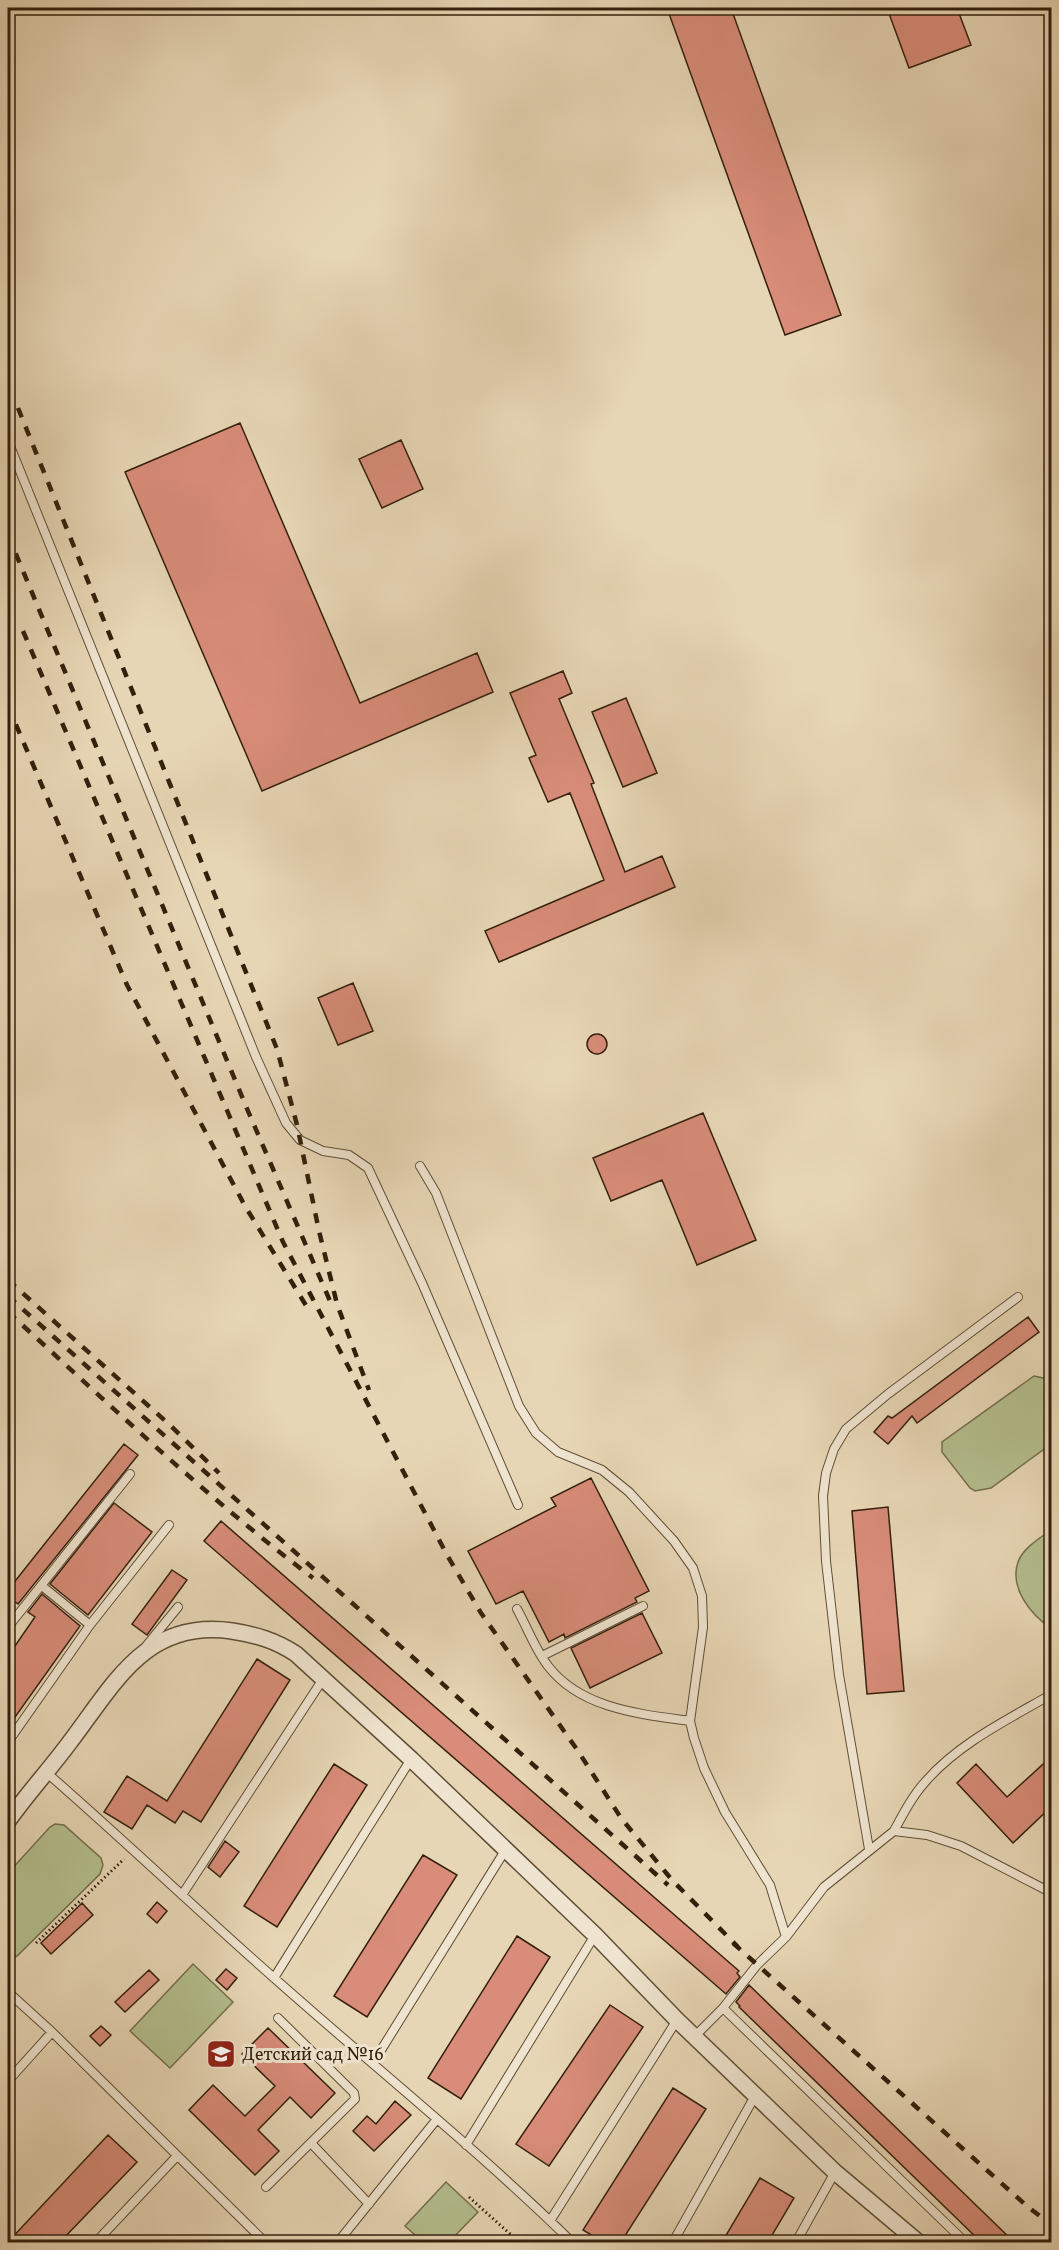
<svg xmlns="http://www.w3.org/2000/svg" width="1059" height="2250" viewBox="0 0 1059 2250" font-family="Vollkorn,serif">
  <rect width="100%" height="100%" fill="#e7d6b5"/>
  <filter id="stains"><feTurbulence type="fractalNoise" baseFrequency=".00333" numOctaves="4"/><feColorMatrix values="0 0 0 0 .2 0 0 0 0 .09 0 0 0 0 .02 0 0 0 .5 -.17"/></filter>
  <radialGradient id="worn" r=".72"><stop offset=".6" stop-color="#630" stop-opacity="0"/><stop offset="1" stop-color="#630" stop-opacity=".3"/></radialGradient>
  <path fill="#b4be8e" stroke="#746f4d" stroke-width="1.5" d="M1034 1376 1043 1378 1051 1386V1444L991 1488 975 1491 970 1488 942 1452V1442Z
    M1051 1530V1628C1031 1615 1009 1588 1018 1562 1023 1548 1040 1538 1051 1530Z
    M55 1824 64 1825 101 1858 103 1865 100 1874 17 1956 8 1960V1873L50 1827Z
    M193 1964 233 2002 170 2068 130 2031Z
    M446 2182 478 2212 449 2242H423L405 2226Z"/>
  <path fill="#d88c79" stroke="#33200c" stroke-width="1.5" d="M667 8H731L841 315 785 335Z
    M887 8H957L971 45 909 68Z
    M240 423 360 703 477 653 493 692 262 791 125 472Z
    M401 440 423 489 382 508 359 459Z
    M563 671 572 693 559 699 594 783 591 784 625 872 662 856 675 887 499 962 485 931 604 880 570 793 548 802 529 758 536 755 510 693Z
    M626 698 657 773 623 787 592 712Z
    M353 983 373 1031 338 1045 318 998Z
    M587 1044a10 10 0 1 1 20 0a10 10 0 1 1-20 0Z
    M703 1113 756 1240 697 1265 662 1180 611 1201 593 1158Z
    M1028 1317 1039 1332 917 1423 912 1416 888 1444 874 1432 888 1416 892 1418Z
    M124 1444 138 1455 18 1604 8 1596V1590Z
    M591 1478 649 1591 635 1598 637 1602 565 1638 564 1634 549 1642 523 1591 496 1604 468 1551 556 1506 551 1498Z
    M114 1503 152 1532 88 1615 50 1584Z
    M888 1507 904 1691 867 1694 852 1511Z
    M221 1521 739 1971 737 1973 740 1977 726 1994 204 1541Z
    M172 1570 187 1580 147 1635 132 1624Z
    M42 1594 80 1626 8 1727V1656L35 1617 28 1612Z
    M642 1613 662 1653 590 1688 571 1648Z
    M257 1659 290 1680 201 1822 183 1811 175 1823 147 1805 132 1829 104 1812 127 1776 167 1801Z
    M1052 1756V1806L1013 1843 957 1783 976 1764 1007 1797Z
    M334 1764 367 1785 277 1927 244 1906Z
    M225 1841 239 1852 220 1877 208 1867Z
    M423 1855 457 1875 367 2017 334 1996Z
    M157 1902 167 1911 157 1923 147 1914Z
    M82 1903 93 1915 51 1954 41 1943Z
    M517 1936 550 1957 461 2099 428 2078Z
    M226 1969 237 1978 227 1990 216 1980Z
    M149 1970 159 1980 125 2012 115 2002Z
    M749 1985 1014 2242H981L739 2007 740 2006 736 2002Z
    M610 2005 643 2027 549 2166 516 2144Z
    M101 2026 111 2035 100 2046 90 2036Z
    M268 2028 335 2093 311 2118 290 2097 258 2130 279 2151 255 2175 189 2110 213 2085 245 2116 275 2086 242 2054Z
    M673 2088 706 2109 621 2242H603L583 2230Z
    M395 2101 411 2115 374 2151 353 2131 367 2116 376 2124Z
    M108 2135 137 2162 60 2242H8Z
    M760 2178 794 2198 768 2242H722Z"/>
  <g fill="none" stroke-linecap="round" stroke-linejoin="round">
    <g stroke="#604e36" stroke-width="10">
      <path id="lane" d="M8 441 256 1057 286 1123 300 1140 323 1151 349 1155 368 1168 422 1283 518 1505
        M420 1166 436 1193 519 1406 536 1433 558 1452 602 1470 629 1492 674 1541 693 1568 702 1596 703 1627 690 1721 694 1738 704 1768 725 1812 770 1885 786 1937
        M42 1586 90 1625
        M517 1609C527 1627 535 1649 548 1666 581 1709 640 1714 690 1721
        M8 1627 130 1474
        M147 1645 178 1607
        M542 1656 643 1606
        M8 1742 90 1625 169 1525
        M47 1773C124 1840 197 1910 273 1977 373 2066 477 2149 572 2242
        M8 1789 14 1812
        M894 1831C903 1814 913 1795 926 1781 959 1743 1009 1719 1052 1694
        M869 1849 839 1675 826 1561 823 1496 826 1473 834 1449 846 1429 888 1394 1018 1297
        M182 1895 323 1679
        M274 1978 411 1759
        M8 1992 52 2032 265 2242
        M723 2008 965 2242
        M695 2036 723 2008 757 1965 786 1937 824 1887 894 1831 927 1835 961 1846 1052 1893
        M373 2063 506 1849
        M8 2081 52 2032
        M311 2143 369 2204
        M466 2145 595 1935
        M266 2187 355 2099 354 2093 278 2018
        M550 2221 677 2020
        M96 2242 177 2156
        M338 2242 437 2119
        M673 2242 755 2096
        M796 2242 835 2172"/>
    </g>
    <g stroke="#604e36" stroke-width="18">
      <path id="street" d="M8 1821C27 1794 50 1769 70 1742 115 1683 146 1619 232 1631 256 1635 275 1640 296 1654L411 1759 595 1935 677 2020 835 2172 918 2242"/>
    </g>
    <path stroke="#33200c" stroke-width="3" stroke-dasharray="1.5 3" stroke-linecap="butt" d="M36 1943 124 1859
      M469 2197 519 2242
      M504 2242 511 2235"/>
    <use href="#lane" stroke="#efe4cf" stroke-width="8"/>
    <use href="#street" stroke="#efe4cf" stroke-width="15"/>
    <path stroke="#33200c" stroke-width="4.5" stroke-dasharray="10 10" stroke-linecap="butt" d="M18 408 277 1049 297 1125 319 1231 337 1304 369 1390
      M8 535 248 1111 330 1301
      M23 631 283 1242 447 1555 481 1613 578 1751 621 1818 672 1880 738 1947
      M8 706 127 985 245 1206 310 1312
      M8 1280 171 1426 219 1473
      M8 1296 668 1885
      M8 1312C108 1403 205 1496 313 1578
      M733 1943 1028 2207 1052 2225"/>
  </g>
  <defs>
    <g id="school-square" transform="scale(1.5)"><rect x="-9" y="-9" width="18" height="18" rx="4" fill="#8f2418" stroke="#efe4cf"/><path d="M0-5L7-2L0 1L-7-2ZM-4 1L0 2.5L4 1V4Q0 6-4 4Z" fill="#fff"/></g>
  </defs>
  <g fill-rule="evenodd">
    <use href="#school-square" x="221" y="2054"/>
  </g>
  <g text-anchor="middle" stroke-width="6" stroke-linejoin="round" paint-order="stroke">
    <g font-size="18" fill="#33200c" stroke="#efe4cf" text-anchor="start">
      <text x="242" y="2060">Детский сад №16</text>
    </g>
  </g>
  <rect width="1059" height="2250" fill="none" stroke="#e7d6b5" stroke-width="30"/>
  <rect x="9" y="9" width="1041" height="2232" fill="none" stroke="#33200c" stroke-width="3"/>
  <rect x="15" y="15" width="1029" height="2220" fill="none" stroke="#33200c" stroke-width="1.5"/>
  <rect width="100%" height="100%" filter="url(#stains)"/>
  <rect width="100%" height="100%" fill="url(#worn)"/>
</svg>
